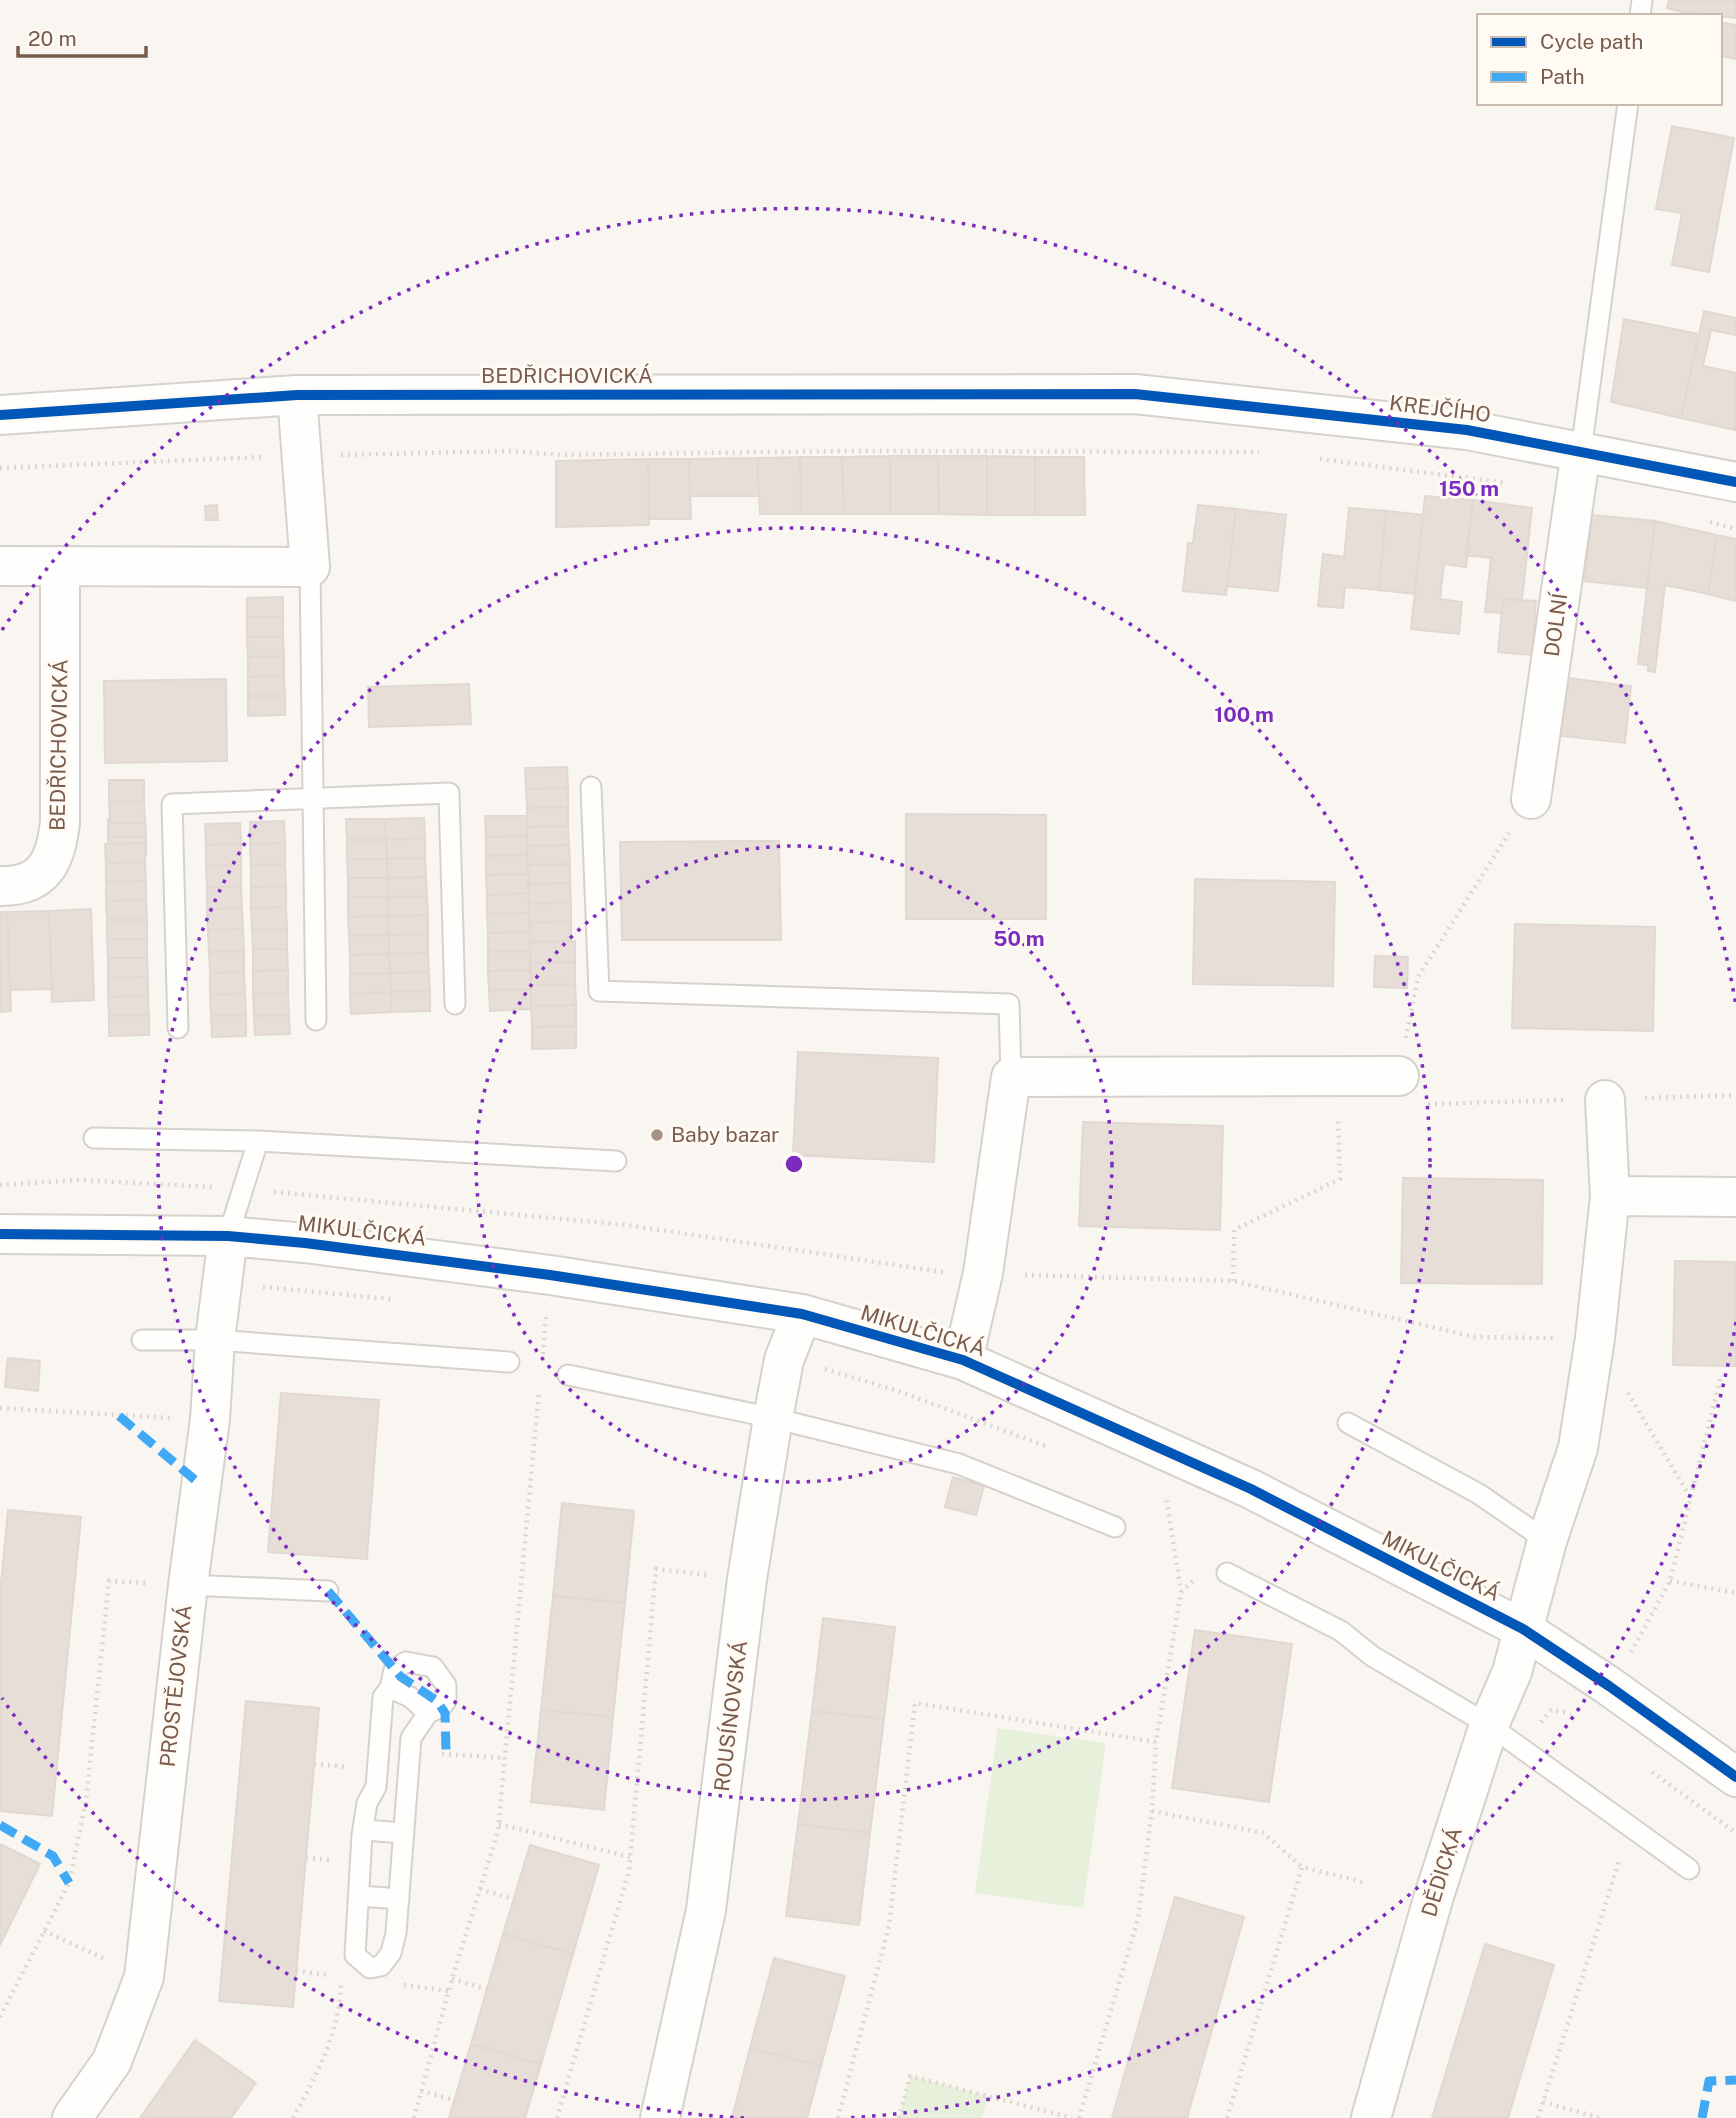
<svg xmlns="http://www.w3.org/2000/svg" width="1736" height="2118" viewBox="0 0 1736 2118" font-family="'Public Sans',sans-serif">
  <rect width="100%" height="100%" fill="#f9f5f0"/>
  <path fill="#e7f0db" d="M998 1728 1106 1743 1083 1908 975 1893Z
    M910 2076 988 2096 982 2118H899Z"/>
  <path fill="#e6ded7" stroke="#e2d8d2" stroke-width="2" d="M1669 0H1736V18L1682 12 1667 8Z
    M1720 22 1736 25V59L1720 56Z
    M1672 126 1734 138 1709 272 1672 265 1682 213 1656 209Z
    M1704 311 1736 318V335L1711 330 1703 366 1736 373 1735 430 1681 418Z
    M1624 319 1699 334 1681 418 1611 402Z
    M890 456H938L939 514H890Z
    M890 456V514H844L842 457Z
    M938 456H987V515L939 514Z
    M987 456 1035 457V515H987Z
    M800 457H842L844 514H801Z
    M800 457 801 514H760L757 458Z
    M1035 457H1084L1085 515H1035Z
    M757 458 759 496H690L689 459Z
    M648 459H689L691 519H649Z
    M648 459 649 525 556 527V461Z
    M1425 496 1473 500 1466 567 1444 564 1440 599 1462 602 1459 634 1411 629Z
    M1473 500 1532 508 1522 600 1503 599 1502 613 1485 612 1491 558 1466 555Z
    M217 505 218 520H206L205 506Z
    M1198 505 1236 509 1226 595 1183 591 1188 543H1193Z
    M1349 508 1386 511 1379 590 1345 587 1343 608 1318 606 1323 554 1344 557Z
    M1236 509 1286 515 1278 591 1227 586Z
    M1386 511 1423 515 1415 594 1379 590Z
    M1592 515 1655 521 1647 588 1585 581Z
    M1655 521 1717 535 1708 594 1665 585 1655 672 1648 671V665L1638 664Z
    M1717 535 1736 539V601L1708 594Z
    M283 597V617H247V598Z
    M1503 599 1536 601 1532 655 1498 652Z
    M247 617H283V637H247Z
    M247 637H283L284 656 248 657Z
    M284 656V676L248 677V657Z
    M284 676 285 696H248V677Z
    M1561 677 1631 686 1625 743 1555 735Z
    M226 679 227 761 105 763 104 681Z
    M469 684 471 724 369 727 368 687Z
    M248 696H285V715L248 716Z
    M567 767 568 788 526 789 525 768Z
    M109 780H144V801L109 802Z
    M568 788V807L527 808 526 789Z
    M144 801 145 823H110L109 802Z
    M568 807V826L527 827V808Z
    M906 814 1046 815V919H906Z
    M485 816H527V836L486 837Z
    M145 817 146 837H108V818L110 823H145Z
    M424 818 425 838 386 840 385 819Z
    M346 819H385L386 840H347Z
    M284 821 285 843 250 844V822Z
    M240 823 241 844 206 845 205 824Z
    M568 826 569 845 527 846V827Z
    M527 836V855L486 856V837Z
    M108 837H146V857L145 843 108 844Z
    M425 838V858L387 859 386 840Z
    M347 840H386L387 859H347Z
    M779 841 781 940H622L620 842Z
    M145 843V862L106 863 105 844Z
    M285 843V864L251 865 250 844Z
    M241 844V865L206 866V845Z
    M569 845 570 864 528 865 527 846Z
    M527 855 528 874 486 875V856Z
    M425 858 426 877 387 878V859Z
    M347 859H387V878H348Z
    M145 862 146 881 106 882V863Z
    M285 864 286 886 251 887V865Z
    M570 864V883L528 884V865Z
    M241 865V886L207 888 206 866Z
    M528 874 529 893 487 895 486 875Z
    M426 877 427 896 388 897 387 878Z
    M348 878H387L388 897H348Z
    M1195 879 1335 882 1333 986 1193 984Z
    M146 881V900L106 901V882Z
    M570 883 571 902 529 904 528 884Z
    M241 886 242 908 207 909V888Z
    M286 886V907L251 908V887Z
    M529 893V913L487 914V895Z
    M427 896 428 915 388 916V897Z
    M348 897H388V916L348 917Z
    M146 900 147 920H107L106 901Z
    M571 902V921L530 923 529 904Z
    M286 907 287 929 252 930 251 908Z
    M242 908 243 929 208 930 207 909Z
    M91 909 94 1000 52 1002 49 911Z
    M49 911 52 989 10 990 7 912Z
    M0 912H7L11 1011 0 1012Z
    M529 913 530 932 488 933 487 914Z
    M428 915V934L389 935 388 916Z
    M388 916 389 935 349 936 348 917Z
    M107 920H147V939H107Z
    M571 921V941L530 942V923Z
    M1515 924 1655 927 1653 1031 1512 1028Z
    M243 929 244 951 209 952 208 930Z
    M287 929V949H253L252 930Z
    M530 932V951L488 952V933Z
    M428 934V953L389 954V935Z
    M389 935V954L350 955 349 936Z
    M107 939H147V958H108Z
    M575 941V962L530 963V942Z
    M253 949H287L288 970 253 971Z
    M244 951V972L210 973 209 952Z
    M530 951V970L488 971V952Z
    M428 953 429 972 390 973 389 954Z
    M389 954 390 973 350 974V955Z
    M1375 956 1408 957 1407 988 1374 987Z
    M108 958H147L148 977 108 978Z
    M575 962V984L531 985 530 963Z
    M288 970V993L253 994V971Z
    M530 970 531 989 489 990 488 971Z
    M244 972 245 993 210 995V973Z
    M429 972 430 991 391 992 390 973Z
    M390 973 391 992 350 994V974Z
    M148 977V996L108 997V978Z
    M575 984 576 1005 531 1006V985Z
    M531 989V1009L490 1011 489 990Z
    M430 991V1011L391 1012V992Z
    M391 992V1012L351 1014 350 994Z
    M245 993 246 1015 211 1016 210 995Z
    M288 993 289 1015 254 1016 253 994Z
    M148 996 149 1015 109 1016 108 997Z
    M576 1005V1026L532 1027 531 1006Z
    M149 1015V1035L109 1036V1016Z
    M246 1015V1036L212 1037 211 1016Z
    M289 1015 290 1034 255 1035 254 1016Z
    M576 1026V1048L532 1049V1027Z
    M798 1052 938 1058 934 1162 793 1155Z
    M1083 1122 1223 1126 1220 1230 1079 1226Z
    M1403 1178 1543 1180 1542 1284 1401 1283Z
    M1675 1261 1736 1262V1366L1673 1365Z
    M8 1358 40 1361 38 1391 5 1387Z
    M281 1393 379 1400 367 1559 268 1552Z
    M953 1477 984 1486 976 1515 945 1507Z
    M562 1503 634 1511 625 1603 553 1596Z
    M8 1510 81 1517 52 1816 0 1811V1594Z
    M553 1596 625 1603 613 1717 541 1710Z
    M823 1618 895 1627 884 1719 812 1711Z
    M1195 1630 1292 1644 1269 1802 1172 1788Z
    M246 1701 319 1708 293 2007 219 2001Z
    M541 1710 613 1717 604 1810 531 1802Z
    M812 1711 884 1719 870 1833 798 1824Z
    M798 1824 870 1833 859 1925 786 1916Z
    M0 1844 40 1864 0 1945Z
    M530 1845 599 1865 573 1954 503 1934Z
    M1175 1897 1244 1917 1187 2118H1112Z
    M503 1934 573 1954 541 2064 471 2044Z
    M1485 1944 1554 1965 1508 2118H1432Z
    M774 1958 845 1976 821 2066 750 2048Z
    M195 2040 256 2083 231 2118H140Z
    M471 2044 541 2064 525 2118H449Z
    M750 2048 821 2066 807 2118H732Z"/>
  <g fill="none" stroke-linecap="round" stroke-linejoin="round">
    <g stroke="#d7d1cb" stroke-width="23">
      <path id="service" d="M1640 16 1642 0
        M1581 451 1628 103
        M310 567 316 1020
        M591 787 599 991 1009 1004 1011 1077
        M178 1028 172 804 449 793 455 1004
        M94 1138 258 1141
        M228 1236 258 1141 616 1161
        M142 1340H215L509 1362
        M568 1375 773 1418 959 1464 1115 1527
        M1348 1423 1479 1494 1547 1541
        M1227 1573 1341 1631 1372 1656 1489 1725 1689 1869
        M188 1585 328 1591
        M406 1662 433 1667 446 1685V1701L441 1707 428 1713 411 1738 396 1933 391 1953 381 1966 370 1968 355 1955 362 1835 367 1803 376 1787 383 1697 390 1688 394 1670Z
        M390 1688 410 1697 428 1713
        M364 1830 404 1833
        M360 1896 399 1899"/>
    </g>
    <g stroke="#d7d1cb" stroke-width="42">
      <path id="minor" d="M0 566 310 567 297 395
        M1531 799 1581 451
        M0 886C44 887 56 861 60 822V566
        M1610 1196 1736 1197
        M0 1234 228 1236 305 1243 550 1275 802 1314 963 1360 1251 1489 1523 1629 1609 1686 1736 1777
        M963 1360 983 1273 1011 1077 1399 1076
        M72 2118 112 2061 144 1977 188 1585 210 1419 215 1340 228 1236
        M660 2118 706 1910 747 1579 773 1418 784 1360 802 1314
        M1371 2118 1433 1899 1489 1725 1512 1672 1547 1541 1578 1448 1595 1338 1610 1196 1605 1100"/>
    </g>
    <g stroke="#d7d1cb" stroke-width="42">
      <path id="tertiary" d="M0 415 297 395 1135 394 1467 430 1736 482"/>
    </g>
    <path stroke="#dcd5d0" stroke-width="4.5" stroke-dasharray="2 5" stroke-linecap="butt" d="M341 455 511 451 561 455 844 451 1259 452
      M1320 459 1506 483
      M0 468 262 457
      M1710 522 1736 529
      M1406 1038 1418 977 1509 833
      M1645 1098 1736 1095
      M1428 1104 1566 1100
      M0 1185 78 1180 213 1187
      M274 1192 627 1225 943 1272
      M1025 1275 1233 1281 1475 1337 1556 1338
      M1233 1281 1234 1230 1340 1179 1338 1118
      M263 1287 391 1299
      M543 1354 546 1314
      M825 1369 898 1391 1048 1447
      M1628 1393 1690 1497
      M0 1408 171 1418
      M1670 1581 1736 1593
      M1181 1592 1195 1579
      M1631 1652 1670 1581 1721 1376
      M1541 1722 1551 1710 1571 1713
      M442 1754 504 1758
      M314 1764 348 1767
      M1652 1772 1736 1833
      M1152 1811 1263 1833 1302 1867
      M499 1824 630 1857
      M306 1858 330 1860
      M480 1889 513 1899
      M44 1931 107 1960
      M296 1971 329 1975
      M452 1979 487 1989
      M404 1985 448 1991
      M0 2017 69 1883 86 1801 109 1581 146 1583
      M421 2091 454 2100
      M1543 2102 1600 2118
      M293 2118C316 2077 339 2033 341 1985
      M414 2118 452 1979 498 1831 539 1391
      M557 2118 629 1871 656 1569 708 1575
      M838 2118 889 1926 915 1703 1156 1742 1181 1592 1166 1496
      M899 2118 910 2076 1072 2118
      M1079 2118 1138 1919 1152 1811 1156 1742
      M1227 2118 1302 1867 1367 1883
      M1538 2118 1620 1858"/>
    <use href="#service" stroke="#fefefd" stroke-width="19"/>
    <use href="#minor" stroke="#fefefd" stroke-width="38"/>
    <use href="#tertiary" stroke="#fefefd" stroke-width="38"/>
    <path stroke="#3fa9f5" stroke-width="9" stroke-dasharray="18 9" stroke-linecap="butt" d="M119 1416 201 1485
      M328 1591 401 1677 437 1701 445 1713 446 1752
      M0 1825 53 1856 69 1883
      M1702 2118 1709 2081 1736 2080"/>
    <g stroke="#fffaf3" stroke-width="15">
      <path id="cycleway" d="M0 415 297 395 1135 394 1467 430 1736 482
        M0 1234 228 1236 305 1243 550 1275 802 1314 963 1360 1251 1489 1523 1629 1609 1686 1736 1777"/>
    </g>
    <use href="#cycleway" stroke="#0057b8" stroke-width="10"/>
  </g>
  <g fill="none" stroke="#7b2cbf" stroke-width="3.5" stroke-dasharray="3.5 7">
    <circle cx="794" cy="1164" r="318"/>
    <circle cx="794" cy="1164" r="636"/>
    <path d="M1736 1322A955 955 0 0 1 844 2118M744 2118A955 955 0 0 1 2 1698M2 630A955 955 0 0 1 1736 1006"/>
  </g>
  <circle fill="#a69286" stroke="#fffaf3" stroke-width="2.5" cx="657" cy="1135" r="7"/>
  <g text-anchor="middle" stroke-width="6" stroke-linejoin="round" paint-order="stroke">
    <g font-size="21" fill="#7a5c4d" stroke="#fffaf3">
      <text x="567" y="383">BEDŘICHOVICKÁ</text>
      <text transform="translate(1440 409) rotate(7)" y="7">KREJČÍHO</text>
      <text transform="translate(1556 625) rotate(-82)" y="7">DOLNÍ</text>
      <text transform="translate(59 745) rotate(-89)" y="7">BEDŘICHOVICKÁ</text>
      <text transform="translate(362 1231) rotate(7)" y="7">MIKULČICKÁ</text>
      <text transform="translate(923 1331) rotate(17)" y="7">MIKULČICKÁ</text>
      <text transform="translate(1441 1566) rotate(27)" y="7">MIKULČICKÁ</text>
      <text transform="translate(176 1686) rotate(-84)" y="7">PROSTĚJOVSKÁ</text>
      <text transform="translate(731 1716) rotate(-83)" y="7">ROUSÍNOVSKÁ</text>
      <text transform="translate(1442 1872) rotate(-73)" y="7">DĚDICKÁ</text>
    </g>
    <g font-size="21" fill="#7a5c4d" stroke="#fffaf3" text-anchor="start">
      <text x="671" y="1142">Baby bazar</text>
    </g>
  </g>
  <circle cx="794" cy="1164" r="10" fill="#7b2cbf" stroke="#fffaf3" stroke-width="3.5"/>
  <g font-size="21" text-anchor="middle" font-weight="bold" fill="#7b2cbf" stroke="#fffaf3" stroke-width="6" stroke-linejoin="round" paint-order="stroke">
    <text x="1469" y="496">150 m</text>
    <text x="1244" y="722">100 m</text>
    <text x="1019" y="946">50 m</text>
  </g>
  <rect x="1477" y="14" width="245" height="91" fill="#fffaf3" stroke="#cabbb1" stroke-width="2"/>
  <rect x="1491" y="37" width="35" height="10" fill="#0057b8" stroke="#cabbb1" stroke-width="2"/>
  <text x="1540" y="49" font-size="21" fill="#7a5c4d">Cycle path</text>
  <rect x="1491" y="72" width="35" height="10" fill="#3fa9f5" stroke="#cabbb1" stroke-width="2"/>
  <text x="1540" y="84" font-size="21" fill="#7a5c4d">Path</text>
  <path d="M18 46v10h128v-10" fill="none" stroke="#7a5c4d" stroke-width="3.5"/>
  <text x="28" y="46" font-size="21" fill="#7a5c4d" stroke="#fffaf3" stroke-width="5" paint-order="stroke">20 m</text>
</svg>
